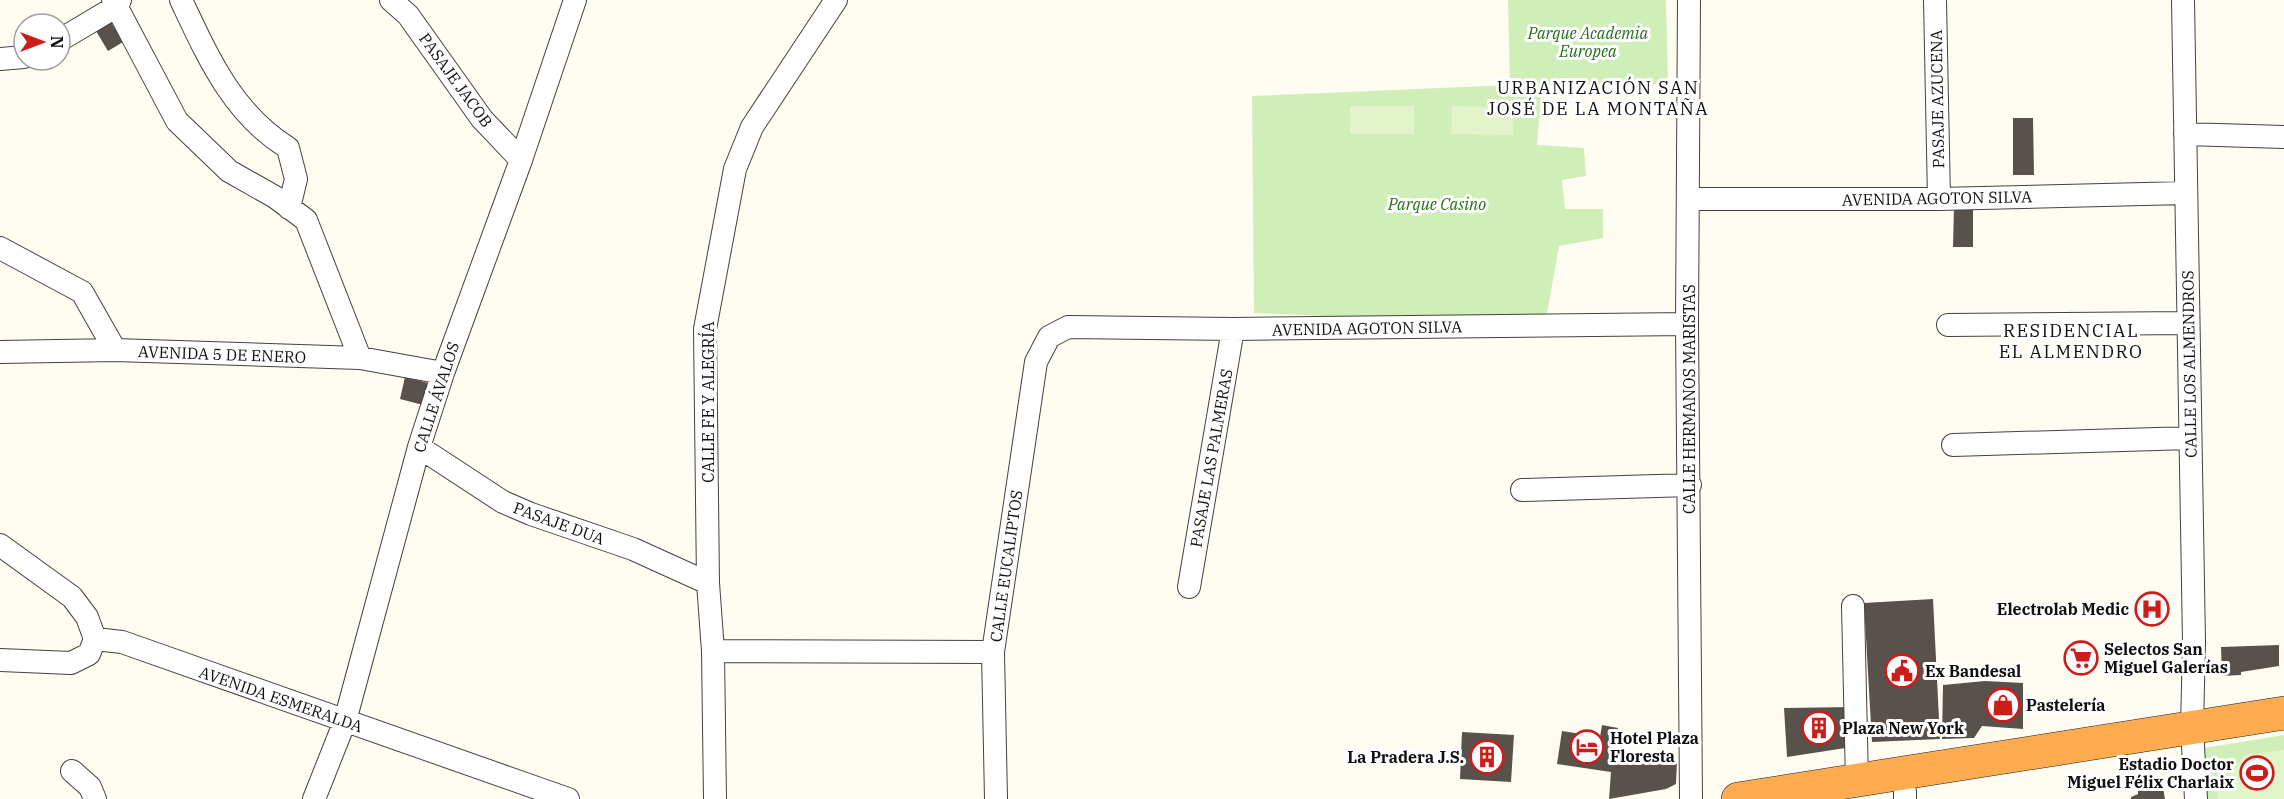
<svg xmlns="http://www.w3.org/2000/svg" width="2284" height="799" viewBox="0 0 2284 799" font-family="'IBM Plex Serif',serif">
  <rect width="100%" height="100%" fill="#fffdf2"/>
  <path fill="#d0eeb7" d="M1508 0H1666L1668 84 1542 85 1537 145 1584 148 1586 176 1562 180 1565 209H1603V238L1559 246 1545 325 1254 313 1252 96 1510 85Z
    M2284 735V799H2187L2185 751Z"/>
  <path fill="#e3f4ca" d="M1350 106H1414V134H1350Z
    M1452 106 1514 107 1513 135 1451 134Z
    M2284 750V799H2218L2217 790 2245 755Z"/>
  <path fill="#59514b" d="M111 22 123 42 108 51 96 31Z
    M2013 118H2033L2034 175H2013Z
    M1954 207 1973 208V247H1953Z
    M405 377 428 383 423 405 400 399Z
    M1933 599 1940 739 1872 742 1864 603Z
    M2279 645V666L2241 672V675L2222 676 2221 647Z
    M1985 681 2023 683V729L1982 726 1974 738 1942 739 1943 685Z
    M1853 707 1852 747 1787 757 1784 708Z
    M1602 725 1618 728 1612 757 1677 762 1676 784 1666 789 1609 799 1611 772 1557 764 1562 731 1600 737Z
    M1462 732 1514 735 1511 782 1460 779Z
    M2162 782 2165 799H2131V797L2138 794V787Z"/>
  <g fill="none" stroke-linecap="round" stroke-linejoin="round">
    <g stroke="#424242" stroke-width="24">
      <path id="minor" d="M113 0 177 121 229 171 275 197 306 220 360 358
        M181 0C208 57 232 113 288 148L296 179 289 208
        M391 0 408 15 482 119 521 160
        M1689 0 1687 324 1691 799
        M1935 0 1939 199
        M2183 0 2194 642 2192 728 2196 799
        M60 40 117 6 120 0
        M0 59 24 57
        M2185 134 2284 137
        M1689 199H1939L2185 193
        M0 248 82 292 115 350
        M1948 325 2188 323
        M0 352 115 350 360 358 443 373
        M1953 445 2190 438
        M419 447 503 502 531 514 633 549 708 583
        M1522 490 1690 485
        M0 545 72 597 87 617 95 639
        M1189 587 1233 329
        M1853 606 1857 781
        M95 639 122 642 568 799
        M713 651 993 652
        M0 660 71 663 89 654 95 639
        M72 771 90 787 95 799
        M314 799 345 721 419 447 443 373 521 160 575 0
        M715 799 713 651 708 583 705 329 735 169 752 127 836 0
        M996 799 993 652 1036 362 1049 337 1068 327 1233 329 1687 324
        M1905 799V792"/>
    </g>
    <g stroke="#202020" stroke-width="34">
      <path id="highway" d="M1738 799 2284 713"/>
    </g>
    <use href="#minor" stroke="#fff" stroke-width="22"/>
    <use href="#highway" stroke="#ffab50" stroke-width="33"/>
  </g>
  <defs>
    <g id="hospital-ring" transform="scale(1.725)"><circle r="9.5" fill="#fff" stroke="#cd1d1a" stroke-width="1.5"/><path d="M-5-5h3v3.5h4V-5h3V5h-3V1.5h-4V5h-3Z" fill="#cd1d1a"/></g>
    <g id="supermarket-ring" transform="scale(1.725)"><circle r="9.5" fill="#fff" stroke="#cd1d1a" stroke-width="1.5"/><path d="M-6-5.5h2.5l.6 2H6L4.5 2H-2.5L-4.4-4H-6ZM-1.5 3.2a1.3 1.3 0 1 0 .1 0ZM3 3.2a1.3 1.3 0 1 0 .1 0Z" fill="#cd1d1a"/></g>
    <g id="civic-ring" transform="scale(1.725)"><circle r="9.5" fill="#fff" stroke="#cd1d1a" stroke-width="1.5"/><path d="M-.6-6.5H3V-4.5H.6V-3L4-1V1h2V6H-6V1h2V-1L-.6-3ZM-1.2 2.5V6h2.4V2.5Z" fill="#cd1d1a"/></g>
    <g id="shop-ring" transform="scale(1.725)"><circle r="9.5" fill="#fff" stroke="#cd1d1a" stroke-width="1.5"/><path d="M-5-2.5h2.3a2.7 3.5 0 0 1 5.4 0H5L5.5 6h-11ZM-1.5-2.5h3a1.5 2.3 0 0 0-3 0Z" fill="#cd1d1a"/></g>
    <g id="building-ring" transform="scale(1.725)"><circle r="9.5" fill="#fff" stroke="#cd1d1a" stroke-width="1.5"/><path d="M-4-6H4V6H1V3H-1V6H-4ZM-2.5-4.3h1.7v1.8h-1.7ZM.8-4.3h1.7v1.8H.8ZM-2.5-1h1.7V.8h-1.7ZM.8-1h1.7V.8H.8Z" fill="#cd1d1a"/></g>
    <g id="hotel-ring" transform="scale(1.725)"><circle r="9.5" fill="#fff" stroke="#cd1d1a" stroke-width="1.5"/><path d="M-6-4.5h1.5V1H6V5H4.5V3h-9V5H-6ZM-4 0a1.8 1.8 0 1 1 3.6 0ZM.5 0V-2.5h3Q6-2.5 6 0Z" fill="#cd1d1a"/></g>
    <g id="stadium-ring" transform="scale(1.725)"><circle r="9.5" fill="#fff" stroke="#cd1d1a" stroke-width="1.5"/><path d="M0-5a6.5 5 0 1 0 0 10a6.5 5 0 1 0 0-10ZM-3.5-1.8h7v3.6h-7Z" fill="#cd1d1a"/></g>
  </defs>
  <g fill-rule="evenodd">
    <use href="#hospital-ring" x="2152" y="609"/>
    <use href="#supermarket-ring" x="2081" y="658"/>
    <use href="#civic-ring" x="1902" y="671"/>
    <use href="#shop-ring" x="2003" y="705"/>
    <use href="#building-ring" x="1819" y="728"/>
    <use href="#hotel-ring" x="1587" y="747"/>
    <use href="#building-ring" x="1487" y="757"/>
    <use href="#stadium-ring" x="2257" y="773"/>
  </g>
  <g text-anchor="middle" stroke-width="6" stroke-linejoin="round" paint-order="stroke">
    <g font-size="16" font-style="italic" fill="#256e19" stroke="#fff">
      <text x="1588" y="39">Parque Academia<tspan x="1588" dy="18">Europea</tspan></text>
      <text x="1437" y="210">Parque Casino</text>
    </g>
    <g font-size="16" fill="#0f0f0f" stroke="#fff">
      <text transform="translate(456 80) rotate(54)" y="6">PASAJE JACOB</text>
      <text transform="translate(1937 99) rotate(-91)" y="6">PASAJE AZUCENA</text>
      <text transform="translate(1937 198) rotate(-1)" y="6">AVENIDA AGOTON SILVA</text>
      <text transform="translate(1367 328) rotate(-1)" y="6">AVENIDA AGOTON SILVA</text>
      <text transform="translate(222 354) rotate(2)" y="6">AVENIDA 5 DE ENERO</text>
      <text transform="translate(2189 364) rotate(-91)" y="6">CALLE LOS ALMENDROS</text>
      <text transform="translate(436 397) rotate(-72)" y="6">CALLE ÁVALOS</text>
      <text transform="translate(1689 399) rotate(-90)" y="6">CALLE HERMANOS MARISTAS</text>
      <text transform="translate(708 402) rotate(-90)" y="6">CALLE FE Y ALEGRÍA</text>
      <text transform="translate(1211 458) rotate(-80)" y="6">PASAJE LAS PALMERAS</text>
      <text transform="translate(559 523) rotate(20)" y="6">PASAJE DUA</text>
      <text transform="translate(1006 566) rotate(-82)" y="6">CALLE EUCALIPTOS</text>
      <text transform="translate(281 699) rotate(19)" y="6">AVENIDA ESMERALDA</text>
    </g>
    <g font-size="16" font-weight="bold" fill="#0f0f0f" stroke="#fff" text-anchor="start">
      <text x="2129" y="615" text-anchor="end">Electrolab Medic</text>
      <text x="2104" y="655">Selectos San<tspan x="2104" dy="18">Miguel Galerías</tspan></text>
      <text x="1925" y="677">Ex Bandesal</text>
      <text x="2026" y="711">Pastelería</text>
      <text x="1842" y="734">Plaza New York</text>
      <text x="1610" y="744">Hotel Plaza<tspan x="1610" dy="18">Floresta</tspan></text>
      <text x="1464" y="763" text-anchor="end">La Pradera J.S.</text>
      <text x="2234" y="770" text-anchor="end">Estadio Doctor<tspan x="2234" dy="18">Miguel Félix Charlaix</tspan></text>
    </g>
    <g font-size="18" letter-spacing="1.5" fill="#0f0f0f" stroke="#fff">
      <text x="1598" y="94">URBANIZACIÓN SAN<tspan x="1598" dy="21">JOSÉ DE LA MONTAÑA</tspan></text>
      <text x="2071" y="337">RESIDENCIAL<tspan x="2071" dy="21">EL ALMENDRO</tspan></text>
    </g>
  </g>
  <g transform="translate(42 42) rotate(90)"><circle r="28" fill="#ffffff" stroke="#9f9f9f" stroke-width="1.5"/>
  <path d="M0-4.5L10 22L0 15L-10 22Z" fill="#cd1d1a"/>
  <text y="-9" font-size="16" font-weight="bold" text-anchor="middle" fill="#0f0f0f">N</text>
  </g>
</svg>
